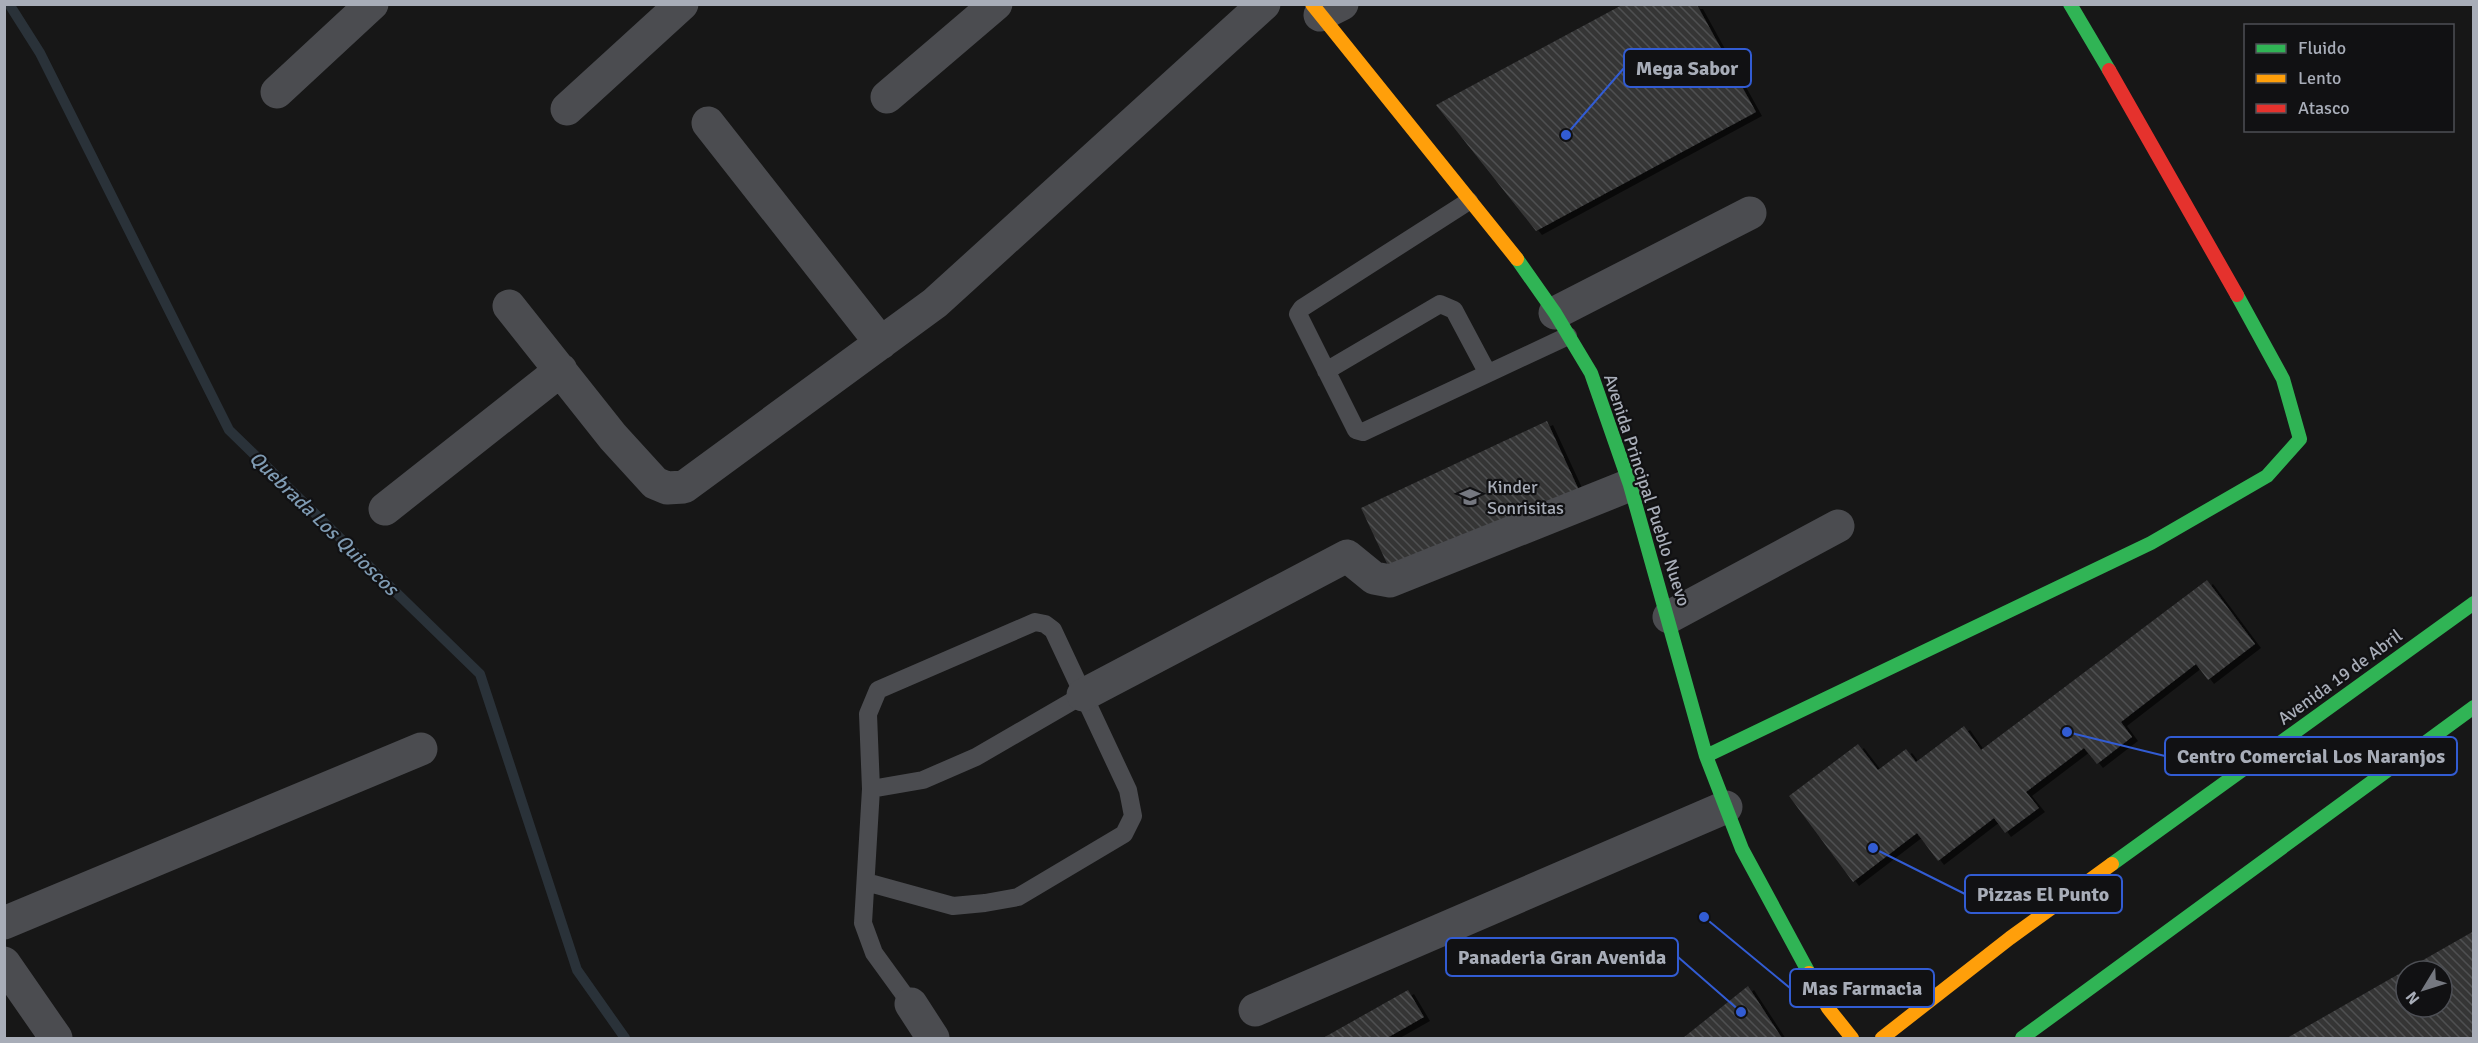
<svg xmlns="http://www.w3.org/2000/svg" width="2478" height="1043" viewBox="0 0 2478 1043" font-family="Signika,sans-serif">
  <defs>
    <pattern id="building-back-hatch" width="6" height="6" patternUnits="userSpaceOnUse" patternTransform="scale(1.5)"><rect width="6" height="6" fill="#353536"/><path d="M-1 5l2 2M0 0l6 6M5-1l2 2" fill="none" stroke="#4f5051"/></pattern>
    <filter id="shadow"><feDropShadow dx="6" dy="4" stdDeviation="0" flood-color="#0009"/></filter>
  </defs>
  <rect width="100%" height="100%" fill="#171717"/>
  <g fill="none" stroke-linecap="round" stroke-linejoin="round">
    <path stroke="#2a3239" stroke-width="10" d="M9 4 40 53 229 430 480 674 577 970 625 1038"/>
  </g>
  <path fill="url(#building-back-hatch)" fill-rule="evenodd" filter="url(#shadow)" d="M1622 5H1697L1756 112 1536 231 1436 105Z
    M1547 421 1584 501 1398 587 1361 508Z
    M2207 580 2255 644 2208 680 2196 664 2121 722 2132 737 2097 764 2084 748 2026 792 2039 808 2005 833 1994 818 1938 861 1917 833 1853 882 1789 796 1858 744 1878 770 1906 749 1916 762 1964 726 1981 750Z
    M2474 931V1038H2287L2404 971ZM2406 971H2442V1007H2406Z
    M1748 986 1782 1038H1683Z
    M1408 990 1424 1017 1387 1038H1323Z"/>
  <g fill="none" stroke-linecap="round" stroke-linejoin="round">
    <path stroke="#4b4c50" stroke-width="18" d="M1469 201 1302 308 1298 314 1356 430 1363 432 1568 336
      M1326 371 1440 304 1454 310 1487 372
      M871 789 923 780 976 757 1083 695
      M866 882 953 906 985 903 1018 897 1124 834 1133 816 1128 790 1053 630 1045 624 1035 622 878 690 868 714 871 789 863 923 874 953 911 1004"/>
    <path stroke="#4b4c50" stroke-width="33" d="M1320 15 1342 4
      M277 92 372 4
      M887 97 996 4
      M567 109 682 4
      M708 123 881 343
      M509 306 613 437 655 483 667 488 684 487 935 303 1264 4
      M1555 313 1750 213
      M385 509 561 370
      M1669 617 1838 526
      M1083 695 1347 556 1374 578 1390 581 1630 485
      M4 923 421 749
      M4 963 56 1038
      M911 1004 933 1038
      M1255 1010 1726 807"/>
    <path stroke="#30b455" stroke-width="14" d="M2070 4 2109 70
      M1517 259 1555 313 1591 373 1630 485 1706 756 1742 849 1809 973
      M1706 756 2151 543 2267 476 2300 439 2283 379 2237 295
      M2112 864 2474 603
      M2022 1038 2474 707"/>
    <path stroke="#ff9f0a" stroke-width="14" d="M1312 4 1517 259
      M1809 973 1828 1008 1852 1038
      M1882 1038 2010 938 2112 864"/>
    <path stroke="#e5322d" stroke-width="14" d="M2109 70 2237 295"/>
  </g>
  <defs>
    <g id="school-bare" transform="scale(1.62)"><path d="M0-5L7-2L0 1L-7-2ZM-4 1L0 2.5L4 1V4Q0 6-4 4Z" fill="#757880" stroke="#111113" stroke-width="2.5" paint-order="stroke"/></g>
  </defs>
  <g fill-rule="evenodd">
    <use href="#school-bare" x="1470" y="497"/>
  </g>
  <g text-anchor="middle" stroke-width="4.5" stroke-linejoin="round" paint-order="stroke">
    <g font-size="18" fill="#a8adb8" stroke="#111113" text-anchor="start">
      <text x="1487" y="493">Kinder<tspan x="1487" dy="21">Sonrisitas</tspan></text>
    </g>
    <g font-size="18" fill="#a8adb8" stroke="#111113">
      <text transform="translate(1647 490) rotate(72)" y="6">Avenida Principal Pueblo Nuevo</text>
      <text transform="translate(2340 677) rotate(-36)" y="6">Avenida 19 de Abril</text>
    </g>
    <g font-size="20" font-style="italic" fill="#7f9bb3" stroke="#111113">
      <text transform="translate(324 523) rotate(44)" y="7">Quebrada Los Quioscos</text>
    </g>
  </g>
  <path fill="none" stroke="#325cd3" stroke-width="2" d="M1566 135L1624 68M2067 732L2165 756M1873 848L1965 894M1741 1012L1678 957M1704 917L1790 988"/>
  <g fill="#325cd3" stroke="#111113" stroke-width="2">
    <circle cx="1566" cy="135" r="6"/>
    <circle cx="2067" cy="732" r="6"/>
    <circle cx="1873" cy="848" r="6"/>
    <circle cx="1741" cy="1012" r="6"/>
    <circle cx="1704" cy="917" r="6"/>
  </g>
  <g fill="#111113" stroke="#325cd3" stroke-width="2">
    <rect x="1624" y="49" width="127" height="38" rx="6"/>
    <rect x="2165" y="737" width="292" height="38" rx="6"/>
    <rect x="1965" y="875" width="157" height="38" rx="6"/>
    <rect x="1446" y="938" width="232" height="38" rx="6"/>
    <rect x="1790" y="969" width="144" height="38" rx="6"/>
  </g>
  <g font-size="20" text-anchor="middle" font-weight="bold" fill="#a8adb8">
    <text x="1687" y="75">Mega Sabor</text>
    <text x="2311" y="763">Centro Comercial Los Naranjos</text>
    <text x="2043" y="901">Pizzas El Punto</text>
    <text x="1562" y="964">Panaderia Gran Avenida</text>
    <text x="1862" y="995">Mas Farmacia</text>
  </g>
  <rect width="2478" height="1043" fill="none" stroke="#a8adb8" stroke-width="12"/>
  <rect x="2244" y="24" width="210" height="108" fill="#111113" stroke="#4d4f55" stroke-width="1.5"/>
  <rect x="2256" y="44" width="30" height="9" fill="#30b455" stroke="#4d4f55" stroke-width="1.5"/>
  <text x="2298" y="54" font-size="18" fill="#a8adb8">Fluido</text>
  <rect x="2256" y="74" width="30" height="9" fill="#ff9f0a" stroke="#4d4f55" stroke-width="1.5"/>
  <text x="2298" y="84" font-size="18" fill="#a8adb8">Lento</text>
  <rect x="2256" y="104" width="30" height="9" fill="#e5322d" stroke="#4d4f55" stroke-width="1.5"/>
  <text x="2298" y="114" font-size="18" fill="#a8adb8">Atasco</text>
  <g transform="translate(2424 989) rotate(232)"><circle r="28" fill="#111113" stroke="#4d4f55" stroke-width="1.5"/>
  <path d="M0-4.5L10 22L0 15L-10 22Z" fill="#757880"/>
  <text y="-9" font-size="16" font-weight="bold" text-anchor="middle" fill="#a8adb8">N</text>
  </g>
</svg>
